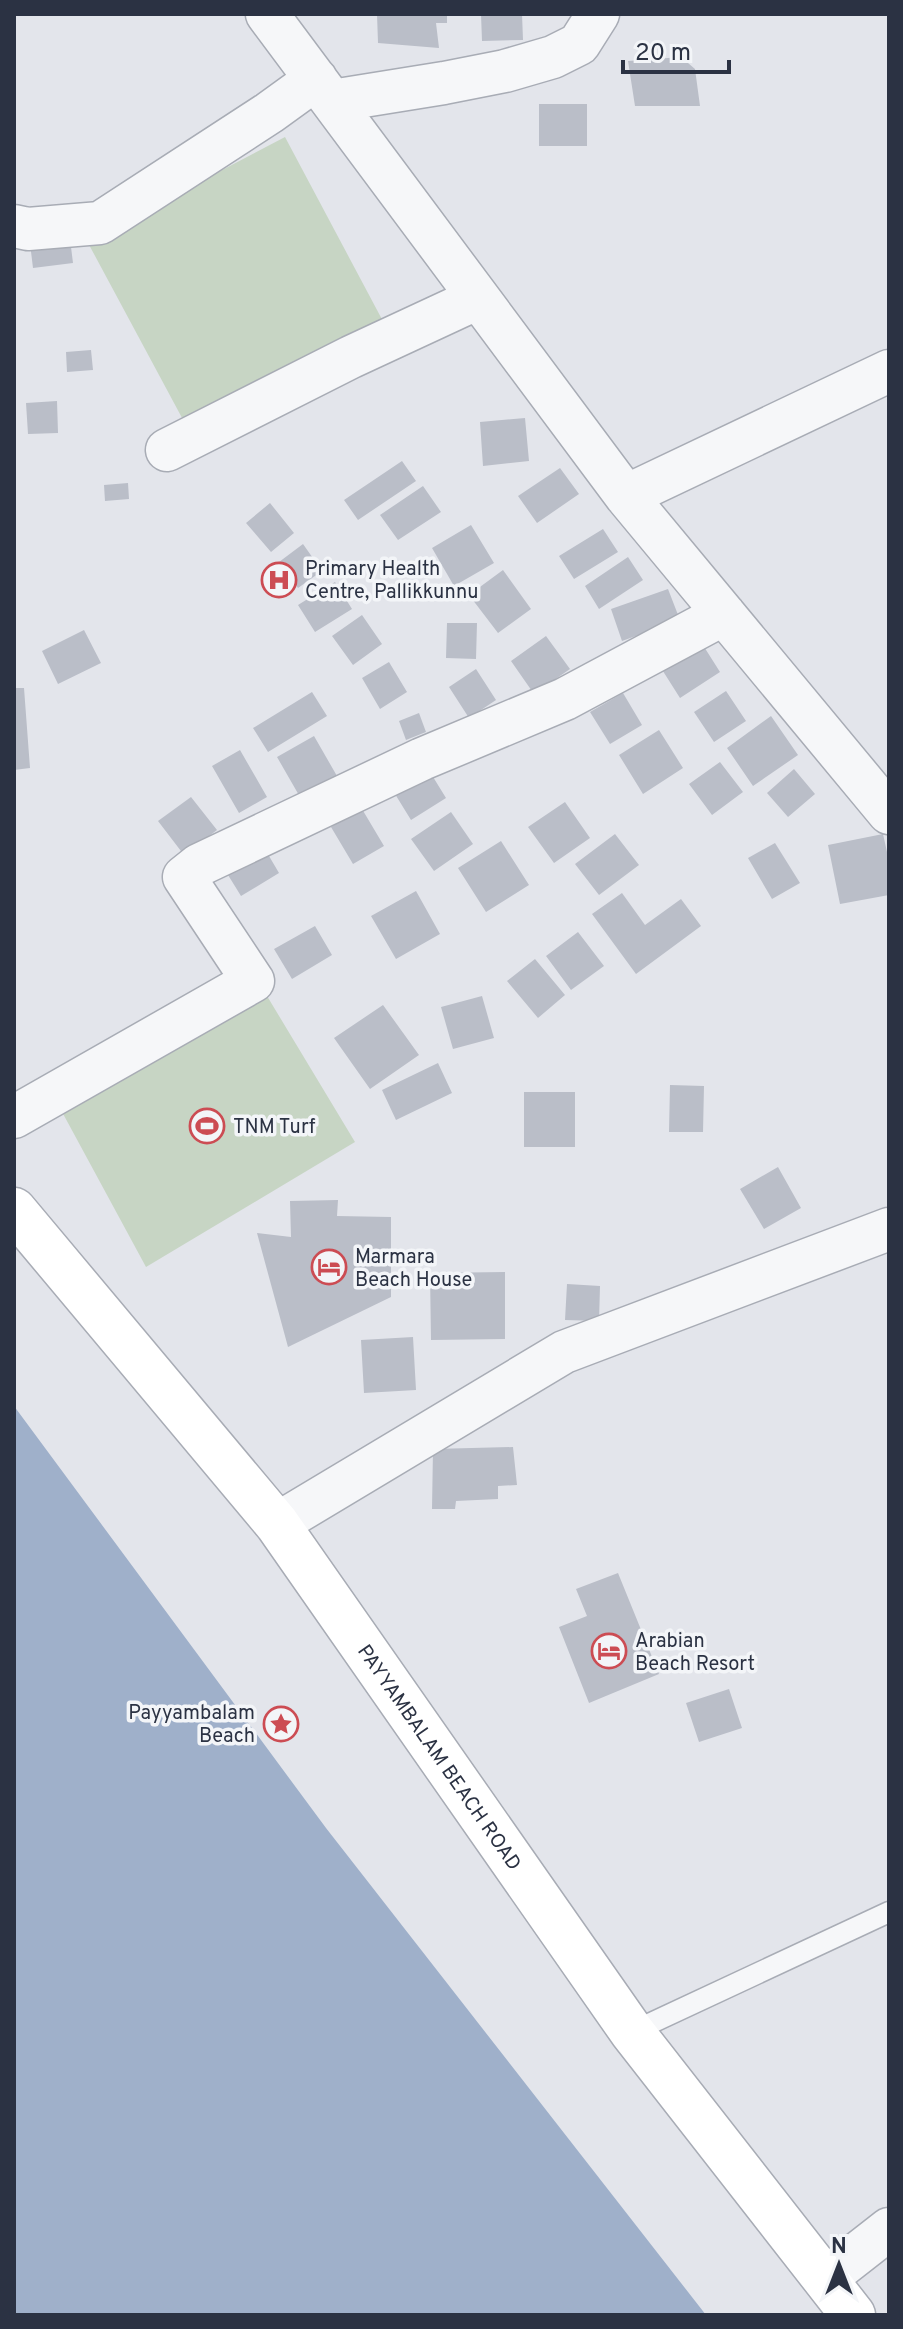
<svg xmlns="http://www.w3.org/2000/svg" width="903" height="2329" viewBox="0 0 903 2329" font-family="Overpass,sans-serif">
  <rect width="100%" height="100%" fill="#e3e5eb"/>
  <path fill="#c7d5c4" d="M285 137 385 325 188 429 87 241Z
    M264 991 355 1142 146 1267 61 1110Z"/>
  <path fill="#9fb0ca" d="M14 1406 326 1828 706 2315H14Z"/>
  <path fill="#babec8" d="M377 14H447V23H436L439 48 378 43Z
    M481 14H522L523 40 482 41Z
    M681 57 695 69 700 106H635L628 61Z
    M539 104H587V146H539Z
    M69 231 73 263 33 268 29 235Z
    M91 350 93 370 67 372 66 352Z
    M57 401 58 433 28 434 26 403Z
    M525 418 529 461 483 466 480 422Z
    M402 461 416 481 358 520 344 500Z
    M560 468 579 494 537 523 518 496Z
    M128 483 129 499 105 501 104 485Z
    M423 486 441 512 398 540 380 515Z
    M270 503 294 533 271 552 246 523Z
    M471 525 494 563 454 586 432 548Z
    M603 529 618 552 574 579 559 556Z
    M303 544 322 571 298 588 279 562Z
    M628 557 643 580 599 609 585 586Z
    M503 570 531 609 498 633 469 595Z
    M335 582 352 609 315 632 298 605Z
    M668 589 680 620 622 641 611 609Z
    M362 615 382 644 353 665 332 636Z
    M447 623H477L476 659 446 658Z
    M84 630 101 663 58 684 42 651Z
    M546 636 570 669 534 694 511 661Z
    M701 642 720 672 680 698 661 668Z
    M389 662 407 692 380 709 362 678Z
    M476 669 496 700 469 718 449 687Z
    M14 688H24L30 768 14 770Z
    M726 691 746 721 714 742 694 712Z
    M312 692 327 716 268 752 253 728Z
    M623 693 642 725 610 744 590 712Z
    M419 713 426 732 406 740 399 721Z
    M771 716 798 755 753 786 727 748Z
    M659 730 683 768 643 794 619 755Z
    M314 736 337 776 300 797 277 757Z
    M240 750 267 797 239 813 212 766Z
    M422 759 446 798 411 820 387 781Z
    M720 762 743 792 712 815 689 784Z
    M794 769 815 794 788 817 767 793Z
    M191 797 217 830 184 855 158 821Z
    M565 802 590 838 554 863 528 827Z
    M362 809 384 846 353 864 331 827Z
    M451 812 473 844 434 871 411 839Z
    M615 834 639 865 599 895 575 864Z
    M883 834 889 861V895L840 904 828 845Z
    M259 839 279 873 241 896 220 862Z
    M501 841 529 885 486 912 458 868Z
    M775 843 800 883 772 899 748 858Z
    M416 891 440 934 396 959 371 916Z
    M622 893 645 925 681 899 701 926 636 974 592 914Z
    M315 926 332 955 292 979 274 949Z
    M578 932 604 966 571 990 546 956Z
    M535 959 565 995 538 1018 507 981Z
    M482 996 494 1038 453 1049 441 1007Z
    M383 1005 419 1055 370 1089 334 1038Z
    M438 1063 452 1093 396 1120 382 1090Z
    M670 1085 704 1086 703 1132H669Z
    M524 1092H575V1147H524Z
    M778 1167 801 1208 764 1229 740 1189Z
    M338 1200 337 1216 391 1217V1297L288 1347 257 1233 291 1237 290 1201Z
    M505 1272V1339L431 1340 430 1273Z
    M567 1284 600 1286 599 1321 565 1320Z
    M413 1337 416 1390 364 1393 361 1340Z
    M513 1447 517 1485 498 1486V1499L456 1501 455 1509H432L433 1449Z
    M618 1573 659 1674 589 1703 559 1627 587 1616 576 1589Z
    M729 1689 742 1728 699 1742 686 1703Z"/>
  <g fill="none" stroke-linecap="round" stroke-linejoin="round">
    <g stroke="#a8acb5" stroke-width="23">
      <path id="lane" d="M632 2032 889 1912"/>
    </g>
    <g stroke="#a8acb5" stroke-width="45">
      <path id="street" d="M267 14 626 496 889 813
        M332 101 444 83 505 71 553 57 579 44 598 14
        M14 226 28 229 100 223 269 113 316 79
        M167 450 351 357 478 298
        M626 496 889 371
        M14 1117 253 981 184 877 199 865 422 759 565 699 724 614
        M277 1524 564 1352 889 1229
        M825 2279 889 2229"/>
    </g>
    <g stroke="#a8acb5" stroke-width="47">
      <g id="secondary">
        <path id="s1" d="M14 1210 277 1524 632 2032 853 2315"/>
      </g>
    </g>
    <use href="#lane" stroke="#f6f7f9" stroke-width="20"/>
    <use href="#street" stroke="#f6f7f9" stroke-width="42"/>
    <use href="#secondary" stroke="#fff" stroke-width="44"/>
  </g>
  <defs>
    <g id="hospital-ring" transform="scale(1.8)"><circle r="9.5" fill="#f3f5f8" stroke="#cc4c53" stroke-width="1.5"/><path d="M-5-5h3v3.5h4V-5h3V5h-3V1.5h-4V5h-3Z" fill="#cc4c53"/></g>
    <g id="stadium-ring" transform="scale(1.8)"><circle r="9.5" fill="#f3f5f8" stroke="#cc4c53" stroke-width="1.5"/><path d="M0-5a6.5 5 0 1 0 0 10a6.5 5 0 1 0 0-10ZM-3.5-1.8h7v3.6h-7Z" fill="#cc4c53"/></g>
    <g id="hotel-ring" transform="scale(1.8)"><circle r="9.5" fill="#f3f5f8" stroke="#cc4c53" stroke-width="1.5"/><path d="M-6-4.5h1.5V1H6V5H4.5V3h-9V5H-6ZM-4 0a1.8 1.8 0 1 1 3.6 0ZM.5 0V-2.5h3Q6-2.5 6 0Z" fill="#cc4c53"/></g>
    <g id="sight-ring" transform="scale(1.8)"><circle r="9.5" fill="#f3f5f8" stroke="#cc4c53" stroke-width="1.5"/><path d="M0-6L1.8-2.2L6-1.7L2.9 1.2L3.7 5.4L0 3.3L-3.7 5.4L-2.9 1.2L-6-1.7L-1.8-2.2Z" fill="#cc4c53"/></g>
  </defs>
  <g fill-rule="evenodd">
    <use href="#hospital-ring" x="279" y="580"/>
    <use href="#stadium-ring" x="207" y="1126"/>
    <use href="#hotel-ring" x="329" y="1267"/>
    <use href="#hotel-ring" x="609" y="1651"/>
    <use href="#sight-ring" x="281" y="1724"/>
  </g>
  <g text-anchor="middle" stroke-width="7" stroke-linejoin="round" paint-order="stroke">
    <g font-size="20" fill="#2b3243" stroke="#f3f5f8" text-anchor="start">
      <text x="305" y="575">Primary Health<tspan x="305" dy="23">Centre, Pallikkunnu</tspan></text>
      <text x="233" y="1133">TNM Turf</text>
      <text x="355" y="1263">Marmara<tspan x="355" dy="23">Beach House</tspan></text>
      <text x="635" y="1647">Arabian<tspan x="635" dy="23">Beach Resort</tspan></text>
      <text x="255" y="1719" text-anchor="end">Payyambalam<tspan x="255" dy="23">Beach</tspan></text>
    </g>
    <g font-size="20" fill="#2b3243" stroke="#f3f5f8">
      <text dy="7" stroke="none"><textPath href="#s1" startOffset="694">PAYYAMBALAM BEACH ROAD</textPath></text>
    </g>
  </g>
  <rect width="903" height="2329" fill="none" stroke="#2b3243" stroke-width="32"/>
  <g transform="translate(839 2265)" stroke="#f3f5f8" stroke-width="6" paint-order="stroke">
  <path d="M0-6L14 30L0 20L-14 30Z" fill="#2b3243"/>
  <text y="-12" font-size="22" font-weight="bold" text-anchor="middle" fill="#2b3243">N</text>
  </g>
  <path d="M623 60v12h106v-12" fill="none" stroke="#2b3243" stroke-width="4"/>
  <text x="635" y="60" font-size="24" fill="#2b3243" stroke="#f3f5f8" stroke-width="6" paint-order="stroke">20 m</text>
</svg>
